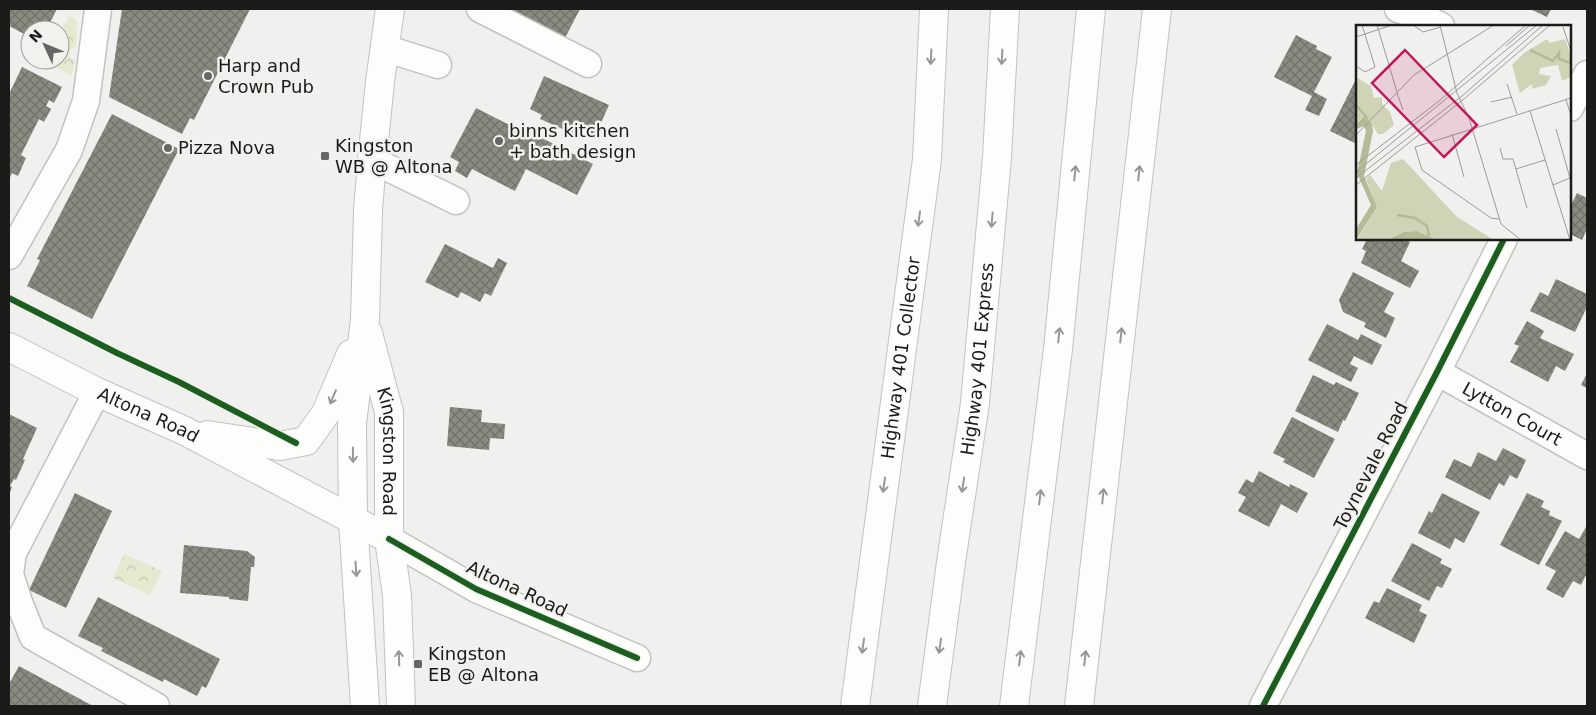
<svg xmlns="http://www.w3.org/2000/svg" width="1596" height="715" viewBox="0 0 1596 715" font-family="'DejaVu Sans',sans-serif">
  <defs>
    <pattern id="park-crowns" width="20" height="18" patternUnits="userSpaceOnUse" patternTransform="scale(1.25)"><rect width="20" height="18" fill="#e6e8d0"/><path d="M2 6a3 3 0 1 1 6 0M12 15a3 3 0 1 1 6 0" fill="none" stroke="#c5c6b2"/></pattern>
    <pattern id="building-cross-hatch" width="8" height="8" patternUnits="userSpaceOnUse" patternTransform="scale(1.25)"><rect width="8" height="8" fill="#8a8b81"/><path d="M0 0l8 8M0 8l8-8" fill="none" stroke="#707169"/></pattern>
  </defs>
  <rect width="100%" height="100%" fill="#f0f0ee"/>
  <path fill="url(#park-crowns)" d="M69 16 77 21 76 46 70 51V57L75 61 72 76 46 62 47 60H60V33Z
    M124 554 162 571 150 595 113 578Z"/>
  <path fill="url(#building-cross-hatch)" d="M9 9H57L46 30H30V37L9 26Z
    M122 9H250L194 120 190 118 182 134 109 97Z
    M508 9H580L565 38Z
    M1530 9H1551L1547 17Z
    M1296 35 1317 46 1316 49 1332 57 1314 92 1327 99 1319 116 1305 110 1312 96 1274 77Z
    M22 67 62 87 54 103 49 100 46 106 51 109 44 122 39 119 21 155 26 158 18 176 12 173 9 180V94Z
    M544 76 609 105 595 136 577 128 574 134 540 119 542 115 530 109Z
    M1357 77V144L1330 131Z
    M476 108 539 140 540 137 593 164 577 195 526 169 515 191 472 169 467 178 455 171 459 162 450 157Z
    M112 114 179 149 92 319 27 286 40 260 37 259Z
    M1577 193 1587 198V229L1582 240 1570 234V207Z
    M1367 239H1404L1410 242 1401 261 1419 271 1410 288 1361 263 1366 251 1362 249Z
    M445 244 493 268 498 258 507 263 491 296 485 293 480 302 461 292 458 298 425 282Z
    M1353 272 1394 293 1384 312 1395 318 1386 338 1364 327 1366 323 1343 312 1339 300Z
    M1556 279 1587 294V307L1575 332 1530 311 1540 292 1548 296Z
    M1527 321 1544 331 1540 338 1574 354 1565 371 1556 366 1548 382 1510 362 1519 346 1514 344Z
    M1327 324 1358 340 1361 334 1382 345 1372 365 1354 356 1350 364 1358 368 1351 382 1308 360Z
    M1587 373V388L1581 385Z
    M1313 375 1334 385 1336 382 1359 393 1345 421 1343 420 1338 432 1295 411Z
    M450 407 482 410 481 422 505 424 504 439 490 438 489 450 447 446Z
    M9 414 37 428 23 459 25 460 16 480 14 479 10 486 12 487 9 495Z
    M1292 417 1335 439 1314 478 1283 462 1285 459 1273 453Z
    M1503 448 1526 460 1517 479 1510 475 1504 486 1499 483 1490 500 1445 477 1454 459 1471 467 1478 452 1496 461Z
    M1259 471 1289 487 1290 484 1308 493 1297 513 1281 504 1269 527 1238 511 1246 497 1238 493 1246 479 1253 483Z
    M75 493 112 511 66 608 29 590Z
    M1442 493 1480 512 1464 543 1455 538 1450 549 1418 533 1429 511 1432 513Z
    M1527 493 1544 501 1541 507 1550 511 1549 515 1562 521 1539 565 1500 545Z
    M1587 525V573L1581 585 1573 581 1563 598 1546 589 1556 571 1545 565 1565 531 1579 539Z
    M1412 543 1442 559 1440 563 1452 569 1442 588 1437 586 1429 601 1391 581Z
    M184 545 247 551 255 557 254 567H251L248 601 229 599V597L180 593Z
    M1387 588 1422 605 1419 611 1427 615 1414 643 1365 618 1374 601 1379 603Z
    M98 597 220 659 206 688 202 686 197 696 164 679 163 682 101 651 103 648 78 636Z
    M19 666 93 706H9V684Z"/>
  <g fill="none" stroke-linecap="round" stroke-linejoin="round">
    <g stroke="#c2c2c0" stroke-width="29">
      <g id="minor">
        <path d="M480 9 588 64"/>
        <path d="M1398 9 1429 20 1441 26"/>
        <path d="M384 48 438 65"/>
        <path d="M1570 108 1587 74"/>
        <path d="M372 160 456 201"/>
        <path d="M9 256 69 150 86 101 98 9"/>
        <path id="s1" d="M1437 372 1587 456"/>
        <path d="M97 392 13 553 10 574 19 602 33 637 156 706"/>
        <path d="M389 539 476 589 637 658"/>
        <path d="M1263 706 1437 372 1504 239"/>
      </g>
    </g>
    <g stroke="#c2c2c0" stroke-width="30">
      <g id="major">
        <path id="s2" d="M368 333 389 412V539L397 595 401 706"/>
        <path id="s3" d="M9 347 97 392 185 431 389 539"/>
        <path d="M207 435 280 446 306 441 326 413 351 354"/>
        <path d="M365 706 353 520 352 423 365 320 368 210 372 160 380 82 390 9"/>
      </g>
    </g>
    <g stroke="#c2c2c0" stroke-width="30">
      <g id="highway">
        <path id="s4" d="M855 706 927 159 934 9"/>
        <path id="s5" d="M932 706 951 562 975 403 997 157 1005 9"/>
        <path d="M1014 706 1058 349 1091 9"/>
        <path d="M1079 706 1157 9"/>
      </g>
    </g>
    <use href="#minor" stroke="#fdfdfc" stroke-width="26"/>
    <use href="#major" stroke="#fdfdfc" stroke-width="28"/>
    <use href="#highway" stroke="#fdfdfc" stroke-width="28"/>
    <g stroke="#f1f1ed" stroke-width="9">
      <path id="cycleway" d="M9 298 117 353 179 382 296 443
        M389 539 476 589 637 658
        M1263 706 1437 372 1504 239"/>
    </g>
    <use href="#cycleway" stroke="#1b5e20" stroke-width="6"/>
  </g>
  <defs><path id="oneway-shaft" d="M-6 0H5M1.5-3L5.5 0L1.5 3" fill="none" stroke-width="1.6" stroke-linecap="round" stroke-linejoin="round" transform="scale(1.25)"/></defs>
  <g stroke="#979796">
    <use href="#oneway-shaft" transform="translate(931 57) rotate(93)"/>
    <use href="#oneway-shaft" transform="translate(1002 57) rotate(93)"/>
    <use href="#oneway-shaft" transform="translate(1075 173) rotate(-84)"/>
    <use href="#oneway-shaft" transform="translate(1139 173) rotate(-84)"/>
    <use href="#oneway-shaft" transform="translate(919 219) rotate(98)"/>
    <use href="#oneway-shaft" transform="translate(992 220) rotate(95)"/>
    <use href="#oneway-shaft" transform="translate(1059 335) rotate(-84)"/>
    <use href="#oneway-shaft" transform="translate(1121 335) rotate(-84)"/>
    <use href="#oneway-shaft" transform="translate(333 397) rotate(113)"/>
    <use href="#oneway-shaft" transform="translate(353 455) rotate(89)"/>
    <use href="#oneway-shaft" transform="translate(884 485) rotate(98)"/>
    <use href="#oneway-shaft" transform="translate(963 485) rotate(99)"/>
    <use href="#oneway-shaft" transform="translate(1103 496) rotate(-84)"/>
    <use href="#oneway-shaft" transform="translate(1040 497) rotate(-83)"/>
    <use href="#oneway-shaft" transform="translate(356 569) rotate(86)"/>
    <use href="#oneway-shaft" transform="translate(863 646) rotate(98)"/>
    <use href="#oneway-shaft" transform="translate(940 646) rotate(98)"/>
    <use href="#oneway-shaft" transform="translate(399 658) rotate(-92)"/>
    <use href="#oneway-shaft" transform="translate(1020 658) rotate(-83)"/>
    <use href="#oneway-shaft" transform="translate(1085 658) rotate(-84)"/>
  </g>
  <g fill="#666664" stroke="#f1f1ed" stroke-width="2">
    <circle cx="208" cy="76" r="5"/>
    <circle cx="499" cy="141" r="5"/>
    <circle cx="168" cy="148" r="5"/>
    <rect x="320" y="151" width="10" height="10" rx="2.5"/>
    <rect x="413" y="659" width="10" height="10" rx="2.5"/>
  </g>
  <g text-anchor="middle" stroke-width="5" stroke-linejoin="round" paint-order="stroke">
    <g font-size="18" fill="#1b1b19" stroke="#f1f1ed" text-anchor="start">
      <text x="218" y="72">Harp and<tspan x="218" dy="21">Crown Pub</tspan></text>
      <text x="509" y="137">binns kitchen<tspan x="509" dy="21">+ bath design</tspan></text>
      <text x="335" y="152">Kingston<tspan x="335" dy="21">WB @ Altona</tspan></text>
      <text x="178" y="154">Pizza Nova</text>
      <text x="428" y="660">Kingston<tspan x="428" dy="21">EB @ Altona</tspan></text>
    </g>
    <g font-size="18" fill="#1b1b19" stroke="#f1f1ed">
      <text dy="6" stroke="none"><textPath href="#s4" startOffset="351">Highway 401 Collector</textPath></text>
      <text dy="6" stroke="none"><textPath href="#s5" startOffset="350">Highway 401 Express</textPath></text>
      <text dy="6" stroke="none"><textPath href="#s1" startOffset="86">Lytton Court</textPath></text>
      <text dy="6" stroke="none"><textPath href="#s3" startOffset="155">Altona Road</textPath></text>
      <text dy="6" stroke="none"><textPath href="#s2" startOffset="121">Kingston Road</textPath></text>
      <text transform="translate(1371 466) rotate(-63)" y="6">Toynevale Road</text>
      <text transform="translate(517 589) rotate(25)" y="6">Altona Road</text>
    </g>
  </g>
  <g transform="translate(1356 25)">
    <rect width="215" height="215" fill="#f0f0ee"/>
    <path d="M191 14 194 18 209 14 215 31V52L206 56 202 40 184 43 183 49 195 51 190 60 176 64V59L164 68 156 40 168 28ZM0 52 15 61 18 73 26 72V79L34 87 38 100 27 109H22L16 99 5 94 0 99ZM47 134 101 192 138 215H81L61 206 48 207 32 215H1L21 182 10 154 14 150 26 166 35 138Z" fill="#d0d3b6"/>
    <path d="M8 92 16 99 17 106 8 151 21 182 0 215V204L15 180 1 148 10 106 8 101 0 104V99ZM61 206 81 215H32L48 207Z" fill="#b7ba97"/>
    <path fill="none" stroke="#b7ba97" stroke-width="2.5" d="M174 25 197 36 203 28V34L215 38M0 80 12 94M41 190 59 193 71 201 73 211"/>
    <path fill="none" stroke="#9b9b99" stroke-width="1" d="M21 0 41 67M57 0 67 7 85 2M84 0 101 68 113 93 145 199 165 215M207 2 215 26M0 12 36 0M150 21 174 0M0 41 9 47 19 42 6 0M151 59 161 89M41 68 47 85M210 75 215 90M135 77 156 72M174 86 214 215M96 109 108 152M0 110 58 50 138 0M144 123 147 134H157L171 183M0 140 83 76 170 0M160 144 189 135M0 147 181 0M0 153 106 71 187 0M0 160 108 74 194 0M197 160 214 153 200 104M143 194 135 193 66 145 59 122 215 73"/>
    <path fill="#c2185b" fill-opacity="0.15" stroke="#c2185b" stroke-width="2.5" d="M49 25 121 100 88 132 16 58Z"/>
    <rect width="215" height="215" fill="none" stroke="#1b1b19" stroke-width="2.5"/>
  </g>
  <rect width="1596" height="715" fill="none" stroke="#1b1b19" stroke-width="20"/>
  <g transform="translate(45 45) rotate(314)"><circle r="24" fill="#f1f1ed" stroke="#9b9b98"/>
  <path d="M0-4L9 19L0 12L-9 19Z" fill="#666664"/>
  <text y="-8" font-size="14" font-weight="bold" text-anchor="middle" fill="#1b1b19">N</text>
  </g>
</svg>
